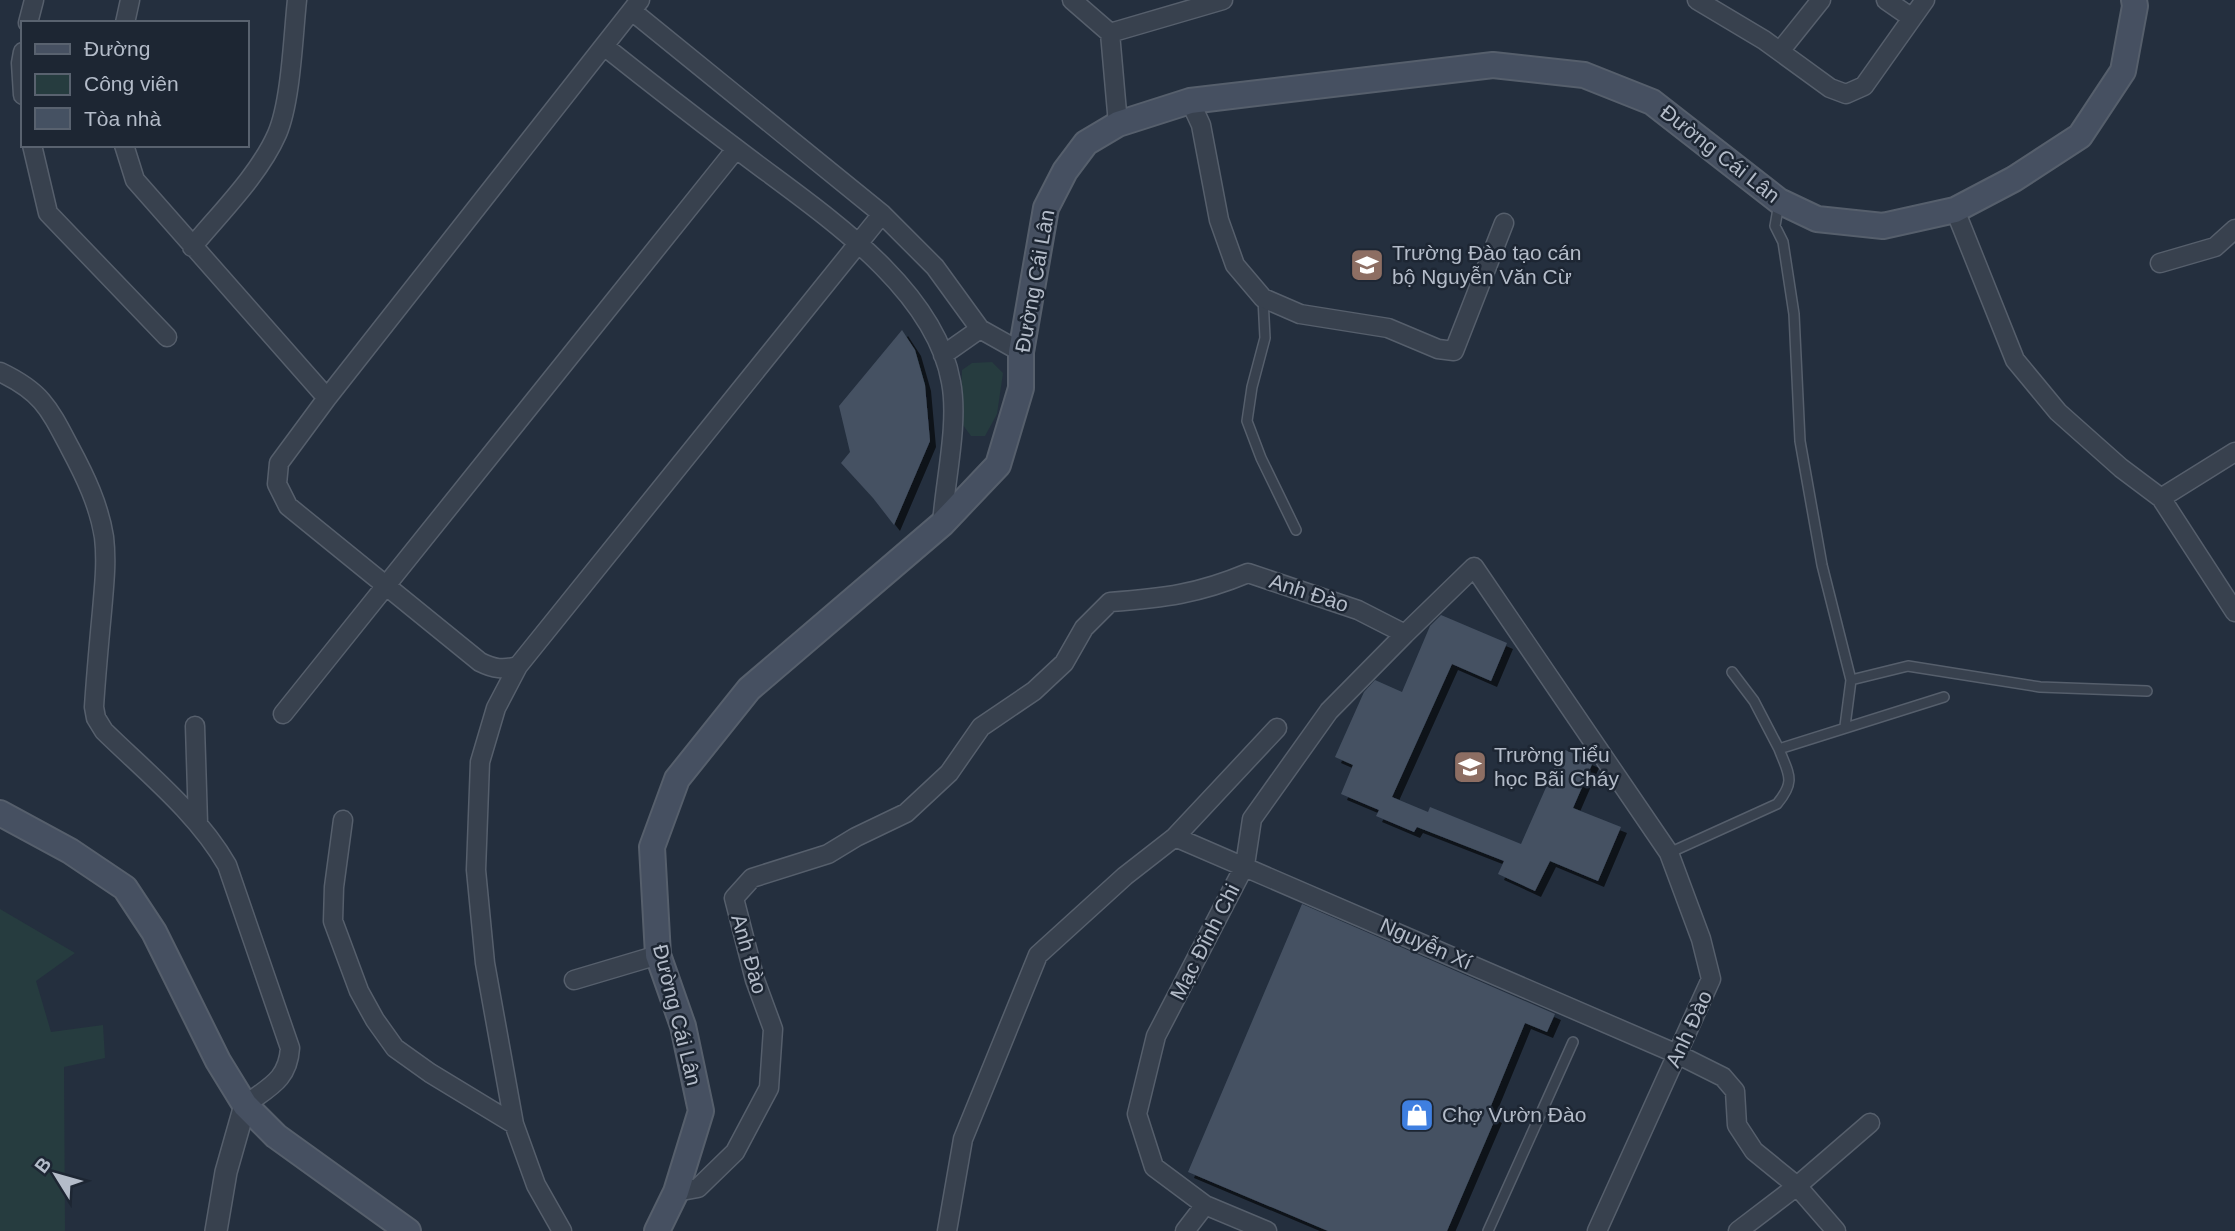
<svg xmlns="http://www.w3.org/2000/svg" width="2235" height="1231" viewBox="0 0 2235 1231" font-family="Arial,sans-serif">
  <defs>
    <filter id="shadow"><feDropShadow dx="6" dy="6" stdDeviation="0" flood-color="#0009"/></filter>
  </defs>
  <rect width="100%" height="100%" fill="#242f3e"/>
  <path fill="#263c3f" d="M992 362 1003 373 997 414 985 436H971L960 421 962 370 972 363Z
    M0 909 75 953 36 981 51 1032 103 1025 105 1058 64 1067 65 1231H0Z"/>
  <path fill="#455162" filter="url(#shadow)" d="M902 330 915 350 925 385 930 441 894 525 873 498 841 463 850 452 839 406Z
    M1441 615 1507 643 1491 681 1452 664 1392 797 1428 812 1430 807 1521 844 1563 749 1593 762 1573 808 1621 827 1598 881 1550 861 1535 891 1498 874 1504 861 1417 827 1414 832 1376 816 1379 810 1341 794 1353 765 1335 757 1364 692 1375 680 1402 692 1430 626Z
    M1302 904 1555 1014 1547 1032 1525 1023 1488 1113 1496 1117 1447 1231H1328L1188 1172Z"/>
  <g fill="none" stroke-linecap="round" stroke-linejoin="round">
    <g stroke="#565f6c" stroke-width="12">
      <path id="service" d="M1779 203 1775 226 1783 242 1794 314 1800 441 1822 565 1851 680 1845 726
        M1263 298 1265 338 1252 387 1247 421 1261 458 1296 530
        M1732 672 1754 701 1779 749
        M1851 680 1908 666 2040 687 2147 691
        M1669 853 1777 804C1796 781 1789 775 1779 749L1944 697
        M1488 1231 1573 1042"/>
    </g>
    <g stroke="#565f6c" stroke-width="21">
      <path id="minor" d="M640 0 327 398 279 463 277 484 288 506 480 662C494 669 503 670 518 666L882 214
        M1072 0 1110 33 1118 124
        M1697 0 1764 40 1830 88 1846 94 1864 86 1925 0
        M1886 0 1912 18
        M632 11 882 214 935 267 980 329 1021 352
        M28 23 34 0
        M125 23 130 0
        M1110 33 1223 0
        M604 46C648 81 693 116 738 150 812 207 934 283 951 382 959 423 945 481 942 524
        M1781 50 1821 0
        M23 52 21 63 23 95
        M1190 101 1201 125 1219 220 1235 265 1263 298 1300 314 1388 328 1438 349 1454 351 1504 223
        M32 145 48 213 167 337
        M124 145 135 180 327 398
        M1955 210 2015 360 2058 412 2121 468 2161 498 2235 612
        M192 247C220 213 259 175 277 134 291 102 293 37 297 0
        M2160 263 2215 247 2235 229
        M943 355 980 329
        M0 372C42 392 49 408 70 448 85 476 99 505 104 537 107 562 104 587 102 611 99 643 96 675 94 707L96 718 104 731C147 773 197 813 227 865L290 1048C288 1080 269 1087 245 1105
        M2161 498 2235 452
        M518 666 496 708 480 762 476 870 485 963 514 1124 536 1185 562 1231
        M283 714 736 149
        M195 726 198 823
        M343 820 334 887 333 921 359 991 375 1020 395 1048 430 1073 514 1124
        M1175 837 1677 1054 1723 1077 1735 1091 1737 1125 1754 1151 1797 1186 1836 1231
        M574 980 658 955
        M676 1192 698 1188 735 1152 769 1088 773 1029 755 980 734 898 752 878 828 854 856 837 906 813 949 773 981 727 1034 691 1064 663 1084 628 1110 602C1164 598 1198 594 1248 573L1358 610 1405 634 1474 567 1669 853 1701 939 1711 979 1597 1231
        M947 1231 963 1139 1038 955 1125 876 1175 837 1277 728
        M1185 1231 1205 1205
        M1267 1231 1205 1205 1154 1167 1137 1114 1156 1036 1245 865 1252 819 1329 711 1405 634
        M1738 1231 1797 1186 1870 1123"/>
    </g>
    <g stroke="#565f6c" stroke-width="24">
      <path id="tertiary" d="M216 1231 226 1172 245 1105"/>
    </g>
    <g stroke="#565f6c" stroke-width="28">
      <path id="secondary" d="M0 813 70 851 125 888 154 932 218 1061 245 1105 276 1136 408 1231
        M657 1231 676 1192 701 1111 683 1026 658 955 652 847 677 779 749 689 942 524 998 465 1021 388V352L1046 208 1065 171 1086 143 1118 124 1190 101 1493 65 1584 75 1652 102 1779 201 1817 219 1883 226 1955 210 2014 179 2080 136 2123 71 2135 6 2134 0"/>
    </g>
    <use href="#service" stroke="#38414e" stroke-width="9"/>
    <use href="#minor" stroke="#38414e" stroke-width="18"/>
    <use href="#tertiary" stroke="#38414e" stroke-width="21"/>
    <use href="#secondary" stroke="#465061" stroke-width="24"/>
  </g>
  <defs>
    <g id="school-square" transform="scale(1.75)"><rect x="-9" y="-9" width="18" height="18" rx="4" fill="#8d6e63" stroke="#1d2633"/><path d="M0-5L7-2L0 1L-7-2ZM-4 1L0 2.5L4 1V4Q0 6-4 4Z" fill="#fff"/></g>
    <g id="shop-square" transform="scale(1.75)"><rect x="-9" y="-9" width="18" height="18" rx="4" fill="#3f7fe0" stroke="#1d2633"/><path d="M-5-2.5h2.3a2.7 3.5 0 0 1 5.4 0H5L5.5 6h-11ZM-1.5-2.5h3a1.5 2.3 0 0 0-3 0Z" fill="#fff"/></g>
  </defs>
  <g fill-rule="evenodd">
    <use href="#school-square" x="1367" y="265"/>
    <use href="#school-square" x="1470" y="767"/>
    <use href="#shop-square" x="1417" y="1115"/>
  </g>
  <g text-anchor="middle" stroke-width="5" stroke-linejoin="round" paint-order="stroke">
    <g font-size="21" fill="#b4bcc9" stroke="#1d2633">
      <text transform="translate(1720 154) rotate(38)" y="7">Đường Cái Lân</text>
      <text transform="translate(1035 281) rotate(-80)" y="7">Đường Cái Lân</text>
      <text transform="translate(1309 593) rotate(18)" y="7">Anh Đào</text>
      <text transform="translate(1205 942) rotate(-63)" y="7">Mạc Đĩnh Chi</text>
      <text transform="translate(1426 944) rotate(24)" y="7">Nguyễn Xí</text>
      <text transform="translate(749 954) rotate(74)" y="7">Anh Đào</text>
      <text transform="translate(677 1015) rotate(76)" y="7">Đường Cái Lân</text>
      <text transform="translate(1689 1029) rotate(-65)" y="7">Anh Đào</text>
    </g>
    <g font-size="21" fill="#b4bcc9" stroke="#1d2633" text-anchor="start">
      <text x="1392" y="260">Trường Đào tạo cán<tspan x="1392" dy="24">bộ Nguyễn Văn Cừ</tspan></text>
      <text x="1494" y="762">Trường Tiểu<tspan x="1494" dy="24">học Bãi Cháy</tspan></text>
      <text x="1442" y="1122">Chợ Vườn Đào</text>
    </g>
  </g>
  <rect x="21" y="21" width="228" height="126" fill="#1d2633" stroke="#59626f" stroke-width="2"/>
  <rect x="35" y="44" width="35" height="10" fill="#465061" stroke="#59626f" stroke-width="2"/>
  <text x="84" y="56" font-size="21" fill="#b4bcc9">Đường</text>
  <rect x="35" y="74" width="35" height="21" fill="#263c3f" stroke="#59626f" stroke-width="2"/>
  <text x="84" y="91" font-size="21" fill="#b4bcc9">Công viên</text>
  <rect x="35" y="108" width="35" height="21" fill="#455162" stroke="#59626f" stroke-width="2"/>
  <text x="84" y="126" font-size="21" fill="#b4bcc9">Tòa nhà</text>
  <g transform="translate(56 1175) rotate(307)" stroke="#1d2633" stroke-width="5" paint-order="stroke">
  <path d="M0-5L12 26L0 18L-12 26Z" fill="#b4bcc9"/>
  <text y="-10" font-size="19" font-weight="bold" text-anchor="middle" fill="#b4bcc9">B</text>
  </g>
</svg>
